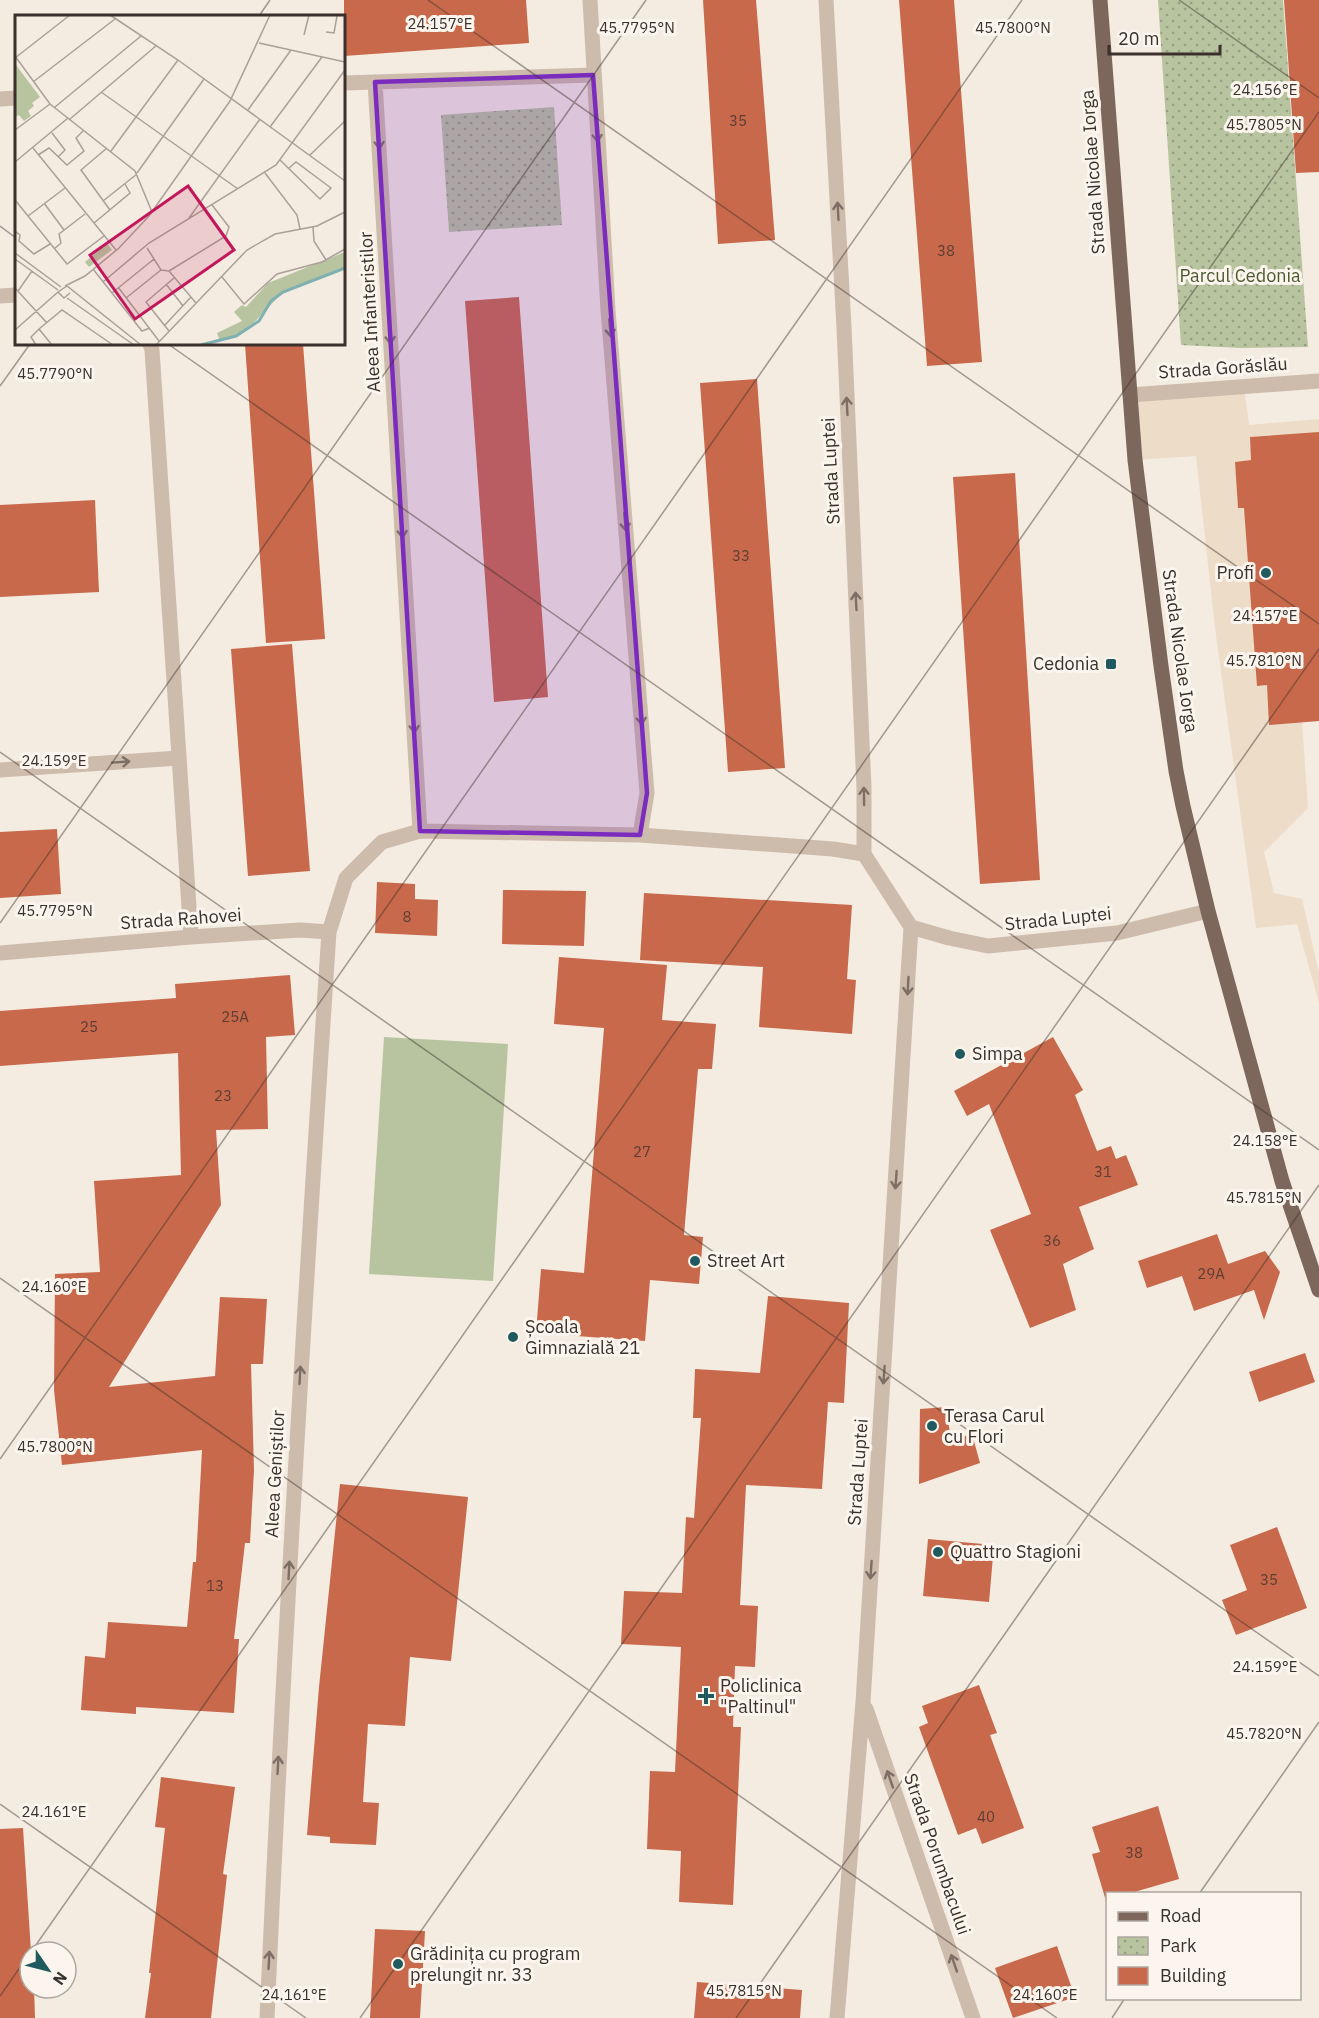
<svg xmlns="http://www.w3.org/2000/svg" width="1319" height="2018" viewBox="0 0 1319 2018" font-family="'IBM Plex Sans',sans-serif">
  <defs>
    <pattern id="park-dots" width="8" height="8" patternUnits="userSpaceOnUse" patternTransform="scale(1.5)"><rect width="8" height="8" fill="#b8c4a0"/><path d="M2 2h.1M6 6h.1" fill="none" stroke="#97a083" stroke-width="1.8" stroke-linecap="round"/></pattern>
  </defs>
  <rect width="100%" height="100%" fill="#f4ebe1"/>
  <path fill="url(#park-dots)" d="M1158 0H1283L1308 347 1241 348 1181 345Z
    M554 107 562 225 449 232 441 115Z"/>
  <path fill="#b8c4a0" d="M384 1037 508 1044 493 1281 369 1274Z"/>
  <path fill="#ecdcc8" d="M1244 386 1249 425 1319 419V432L1251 460 1235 462 1238 508 1265 506 1267 685 1270 725 1302 722 1308 808 1264 852 1274 893 1302 899 1319 973V1003L1297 924 1256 928 1215 628 1196 456 1135 460 1130 395Z"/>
  <path fill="#c8694b" d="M344 0H526L529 43 344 56Z
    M703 0H756L775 240 718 244Z
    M899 0H954L982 362 927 366Z
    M1284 0H1319V172L1296 173Z
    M519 297 548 697 494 702 465 301Z
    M245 344H303L325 639 266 643Z
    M757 379 785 768 728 772 700 383Z
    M1319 432V721L1269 725 1267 685 1257 686 1244 508H1238L1235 462 1251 460 1250 437Z
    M1015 473 1040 880 980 884 953 477Z
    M95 500 99 592 0 597V505Z
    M292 644 310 871 248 876 231 649Z
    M57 829 61 894 0 898V832Z
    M377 882 415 884V899L438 900 437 936 375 933Z
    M503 890 586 891 584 946 502 944Z
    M644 893 852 905 847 979 856 980 852 1034 759 1027 763 967 640 960Z
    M559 957 667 965 662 1020 716 1024 712 1069H698L684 1235 703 1237 699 1284 650 1280 645 1341 536 1333 541 1269 584 1273 604 1028 554 1024Z
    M290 975 295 1035 266 1037 268 1129 216 1130 221 1205 109 1387 215 1376 220 1297 267 1299 263 1364H251L254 1470 250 1543H245L234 1639H239L234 1713 136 1707V1714L81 1710 85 1656 105 1658 108 1622 187 1627 193 1562H196L202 1450 62 1465 54 1390 55 1274 100 1272 94 1181 181 1175 178 1053 0 1066V1011L176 998 175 984Z
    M1053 1037 1083 1090 1075 1095 1097 1151 1111 1146 1116 1159 1126 1155 1138 1185 1079 1207 1094 1249 1063 1264 1076 1310 1030 1328 990 1230 1031 1214 989 1104 967 1116 954 1091Z
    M1217 1234 1228 1264 1265 1251 1280 1272 1264 1320 1254 1290 1194 1311 1182 1276 1147 1288 1138 1261Z
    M768 1296 849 1303 844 1403 828 1402 822 1489 746 1485 740 1605 758 1606 755 1667 735 1666 733 1727H741L733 1905 679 1902 681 1851 647 1849 650 1771 675 1772 681 1647 621 1644 624 1591 682 1593 686 1517 694 1518 701 1418H693L695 1369 760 1373Z
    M1305 1353 1315 1382 1259 1402 1249 1372Z
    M946 1407 951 1440 972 1434 980 1463 919 1484 920 1409Z
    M340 1484 468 1497 451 1661 410 1657 405 1726 368 1724 363 1802 379 1803 376 1845 330 1843V1837L307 1835 319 1687Z
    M1277 1527 1307 1608 1236 1635 1222 1600 1247 1590 1230 1545Z
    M928 1539 994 1545 989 1602 923 1596Z
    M979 1685 997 1733 990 1735 1024 1828 982 1844 976 1828 958 1835 919 1727 928 1723 922 1706Z
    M161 1777 235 1787 223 1874 227 1875 211 2018H145L151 1973H149L165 1828 155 1827Z
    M1158 1806 1179 1879 1131 1893H1107L1106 1901 1092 1854 1100 1852 1092 1827Z
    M23 1828 31 1952 30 1988H34L35 2018H0V1829Z
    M375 1929 425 1931 420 2018H370Z
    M1057 1946 1075 1997 1013 2018 995 1968Z
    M697 1982 802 1990 800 2018H694Z"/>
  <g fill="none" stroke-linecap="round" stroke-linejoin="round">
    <path stroke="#cdbbac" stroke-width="15" d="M590 0 608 310 647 793 640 835
      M826 0 844 327 864 788V854L911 927 863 1702 837 2018
      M375 82 420 831
      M344 83 593 75
      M0 99 16 98
      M0 296 16 295
      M150 344 152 350 191 937
      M1130 395 1319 381
      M0 770 179 758
      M911 927 949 938 988 946 1117 933 1208 911
      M0 953 191 937 300 930 329 932
      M866 1709 973 2018
      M267 2018C283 1656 305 1294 329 932L346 878 382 842 420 831 640 835 833 849 864 854"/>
    <path stroke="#7d675c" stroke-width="15" d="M1100 0 1135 460 1161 666 1176 771 1183 806 1208 911 1282 1181 1319 1290"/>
  </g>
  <defs><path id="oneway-shaft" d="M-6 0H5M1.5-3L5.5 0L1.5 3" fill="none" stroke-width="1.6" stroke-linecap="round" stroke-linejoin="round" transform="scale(1.5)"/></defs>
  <g stroke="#7d6f65">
    <use href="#oneway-shaft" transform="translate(597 133) rotate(86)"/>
    <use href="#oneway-shaft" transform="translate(379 140) rotate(87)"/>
    <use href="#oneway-shaft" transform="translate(838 211) rotate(-93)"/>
    <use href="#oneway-shaft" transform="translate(610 328) rotate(85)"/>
    <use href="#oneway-shaft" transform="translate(390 335) rotate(87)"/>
    <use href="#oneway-shaft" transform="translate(847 406) rotate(-93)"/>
    <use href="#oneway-shaft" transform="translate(625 522) rotate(85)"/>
    <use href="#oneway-shaft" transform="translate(402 529) rotate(87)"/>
    <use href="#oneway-shaft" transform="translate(856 601) rotate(-93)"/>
    <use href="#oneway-shaft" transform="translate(641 716) rotate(85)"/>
    <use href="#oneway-shaft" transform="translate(414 724) rotate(87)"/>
    <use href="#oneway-shaft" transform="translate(121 762) rotate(-4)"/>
    <use href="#oneway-shaft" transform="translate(864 796) rotate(-91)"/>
    <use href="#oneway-shaft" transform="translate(908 986) rotate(93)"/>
    <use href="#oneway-shaft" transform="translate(896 1180) rotate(94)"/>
    <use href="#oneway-shaft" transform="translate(300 1375) rotate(-87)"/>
    <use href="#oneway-shaft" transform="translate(884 1375) rotate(94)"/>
    <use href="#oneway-shaft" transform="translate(289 1570) rotate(-87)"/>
    <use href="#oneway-shaft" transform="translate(871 1570) rotate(94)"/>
    <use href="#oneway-shaft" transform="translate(278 1765) rotate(-87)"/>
    <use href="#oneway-shaft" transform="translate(890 1779) rotate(-109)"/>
    <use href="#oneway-shaft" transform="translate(269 1960) rotate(-87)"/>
    <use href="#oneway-shaft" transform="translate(954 1963) rotate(-109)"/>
  </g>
  <path fill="#7b2cbf" fill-opacity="0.2" stroke="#7b2cbf" stroke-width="4.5" stroke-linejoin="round" d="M593 75 647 793 640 835 420 831 375 82Z"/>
  <path fill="none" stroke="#3b302b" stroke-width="1.5" stroke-opacity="0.45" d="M428 0 1319 624M1179 0 1319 98M259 16 270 0M0 226 16 238M168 344 1319 1150M0 386 30 344M0 752 1319 1676M0 923 646 0M0 1278 1057 2018M0 1459 1022 0M0 1804 306 2018M1199 1894 1319 1722M31 1952 1319 112M0 1996 30 1953M360 2018 1319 649M736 2018 1319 1185M1112 2018 1125 1998"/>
  <g fill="#1f5a5e" stroke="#fbf5ee" stroke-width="2">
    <circle cx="1266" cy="573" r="6"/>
    <rect x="1105" y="658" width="12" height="12" rx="3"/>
    <circle cx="960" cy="1054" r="6"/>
    <circle cx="695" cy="1261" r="6"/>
    <circle cx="513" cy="1337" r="6"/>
    <circle cx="932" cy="1426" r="6"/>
    <circle cx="938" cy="1552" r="6"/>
    <path d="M703 1687h6v6h6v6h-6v6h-6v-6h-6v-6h6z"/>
    <circle cx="398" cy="1964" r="6"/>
  </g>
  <g text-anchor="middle" stroke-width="6" stroke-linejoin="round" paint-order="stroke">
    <g font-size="15" fill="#5e3e33">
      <text x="738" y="126">35</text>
      <text x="946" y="256">38</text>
      <text x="741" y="561">33</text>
      <text x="407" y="922">8</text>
      <text x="235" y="1022">25A</text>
      <text x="89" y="1032">25</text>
      <text x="223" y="1101">23</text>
      <text x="642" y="1157">27</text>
      <text x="1103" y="1177">31</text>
      <text x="1052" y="1246">36</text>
      <text x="1211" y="1279">29A</text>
      <text x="1269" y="1585">35</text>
      <text x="215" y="1591">13</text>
      <text x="986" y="1822">40</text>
      <text x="1134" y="1858">38</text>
    </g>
    <g font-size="18" fill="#3b302b" stroke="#fbf5ee">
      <text transform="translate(1093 172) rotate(-94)" y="6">Strada Nicolae Iorga</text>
      <text transform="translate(370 312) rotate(-93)" y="6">Aleea Infanteristilor</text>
      <text transform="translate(1223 368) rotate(-4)" y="6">Strada Gorăslău</text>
      <text transform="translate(831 471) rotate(-93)" y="6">Strada Luptei</text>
      <text transform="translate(1180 651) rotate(82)" y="6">Strada Nicolae Iorga</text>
      <text transform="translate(181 919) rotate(-4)" y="6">Strada Rahovei</text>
      <text transform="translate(1058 919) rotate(-6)" y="6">Strada Luptei</text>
      <text transform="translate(858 1472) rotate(-86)" y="6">Strada Luptei</text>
      <text transform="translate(275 1474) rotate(-87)" y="6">Aleea Geniștilor</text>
      <text transform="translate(937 1854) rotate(71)" y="6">Strada Porumbacului</text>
    </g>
    <g font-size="18" fill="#4a5a2e" stroke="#fbf5ee">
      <text x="1240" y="282">Parcul Cedonia</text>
    </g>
    <g font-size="18" fill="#3b302b" stroke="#fbf5ee" text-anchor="start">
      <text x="1254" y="579" text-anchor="end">Profi</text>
      <text x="1099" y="670" text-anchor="end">Cedonia</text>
      <text x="972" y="1060">Simpa</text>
      <text x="707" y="1267">Street Art</text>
      <text x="525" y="1333">Școala<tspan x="525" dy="21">Gimnazială 21</tspan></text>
      <text x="944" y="1422">Terasa Carul<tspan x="944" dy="21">cu Flori</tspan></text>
      <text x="950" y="1558">Quattro Stagioni</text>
      <text x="720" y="1692">Policlinica<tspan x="720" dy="21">"Paltinul"</tspan></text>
      <text x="410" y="1960">Grădinița cu program<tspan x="410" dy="21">prelungit nr. 33</tspan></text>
    </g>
  </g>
  <g transform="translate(15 15)">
    <rect width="330" height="330" fill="#f4ebe1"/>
    <path d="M1 50 25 82 17 88 19 91 13 96 16 101 9 106 4 100 0 102Z" fill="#b8c4a0"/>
    <path d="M92 228 97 235 74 252 70 247ZM330 237V253L268 277 232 315 205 326 202 318 227 306 219 297 227 290 231 292 253 268Z" fill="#b8c4a0"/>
    <path fill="none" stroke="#7fb0b2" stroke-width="3" d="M186 330 221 321 244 306 256 286 268 277 330 253"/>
    <path fill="none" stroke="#aaa098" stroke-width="1.5" d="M95 0 163 45 330 166M311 17 319 18 322 1M289 20 294 0M244 28 330 47M0 41 35 89 120 156 137 197M0 43 55 0M18 67 100 4M86 77 223 174M40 92 126 21M233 95 276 35M55 104 142 30M255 112 307 42M0 115 35 89M37 118 50 135 43 142M18 133 101 235M92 133 66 155 95 195M96 136 163 45M23 140 34 133 52 150 69 136 61 123 69 115M295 140 330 106M265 145 305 184 316 173 281 147 274 153M0 147 53 103M122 158 189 64M250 158 282 200 285 214M0 185 52 249 89 221M88 186 122 159M29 188 49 215M13 201 50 173M174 203 245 104M79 208 115 178 110 169M298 212 299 226 311 245M0 216 5 220 4 226 19 239 35 229M132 233 146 255 154 256M39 234 46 228 44 219 70 199M0 238 46 272M0 244 43 275M78 254 127 316 135 313M154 256 211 221 214 212 197 190M154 256 181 288M207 262 229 289 262 259 307 247 330 234M88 267 134 228 261 150 330 55M151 269 168 291M50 271 70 261 104 233 134 201 215 86 255 0M103 272 144 326M0 273 32 308M3 276 17 256M55 278 49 283 43 277 52 271 126 330M97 278 139 244M52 283 119 330M111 283 146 255M149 311 176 282M0 315 43 277M154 316 131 287 159 263M21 330 16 322 24 314M37 330 24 314 47 295 98 330M141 330 232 235 260 219 302 211 330 197"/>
    <path fill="#c2185b" fill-opacity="0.15" stroke="#c2185b" stroke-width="3" d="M173 171 219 235 120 304 75 240Z"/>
    <rect width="330" height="330" fill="none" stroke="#3b302b" stroke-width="3"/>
  </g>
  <g font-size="15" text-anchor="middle" fill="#3b302b" stroke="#fbf5ee" stroke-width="6" stroke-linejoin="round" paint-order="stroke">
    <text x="440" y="29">24.157°E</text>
    <text x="637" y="33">45.7795°N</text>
    <text x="1013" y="33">45.7800°N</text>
    <text x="1265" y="95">24.156°E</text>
    <text x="1264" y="130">45.7805°N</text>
    <text x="55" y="379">45.7790°N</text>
    <text x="1265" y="621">24.157°E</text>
    <text x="1264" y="666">45.7810°N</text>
    <text x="54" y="766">24.159°E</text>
    <text x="55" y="916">45.7795°N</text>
    <text x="1265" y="1146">24.158°E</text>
    <text x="1264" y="1203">45.7815°N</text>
    <text x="54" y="1292">24.160°E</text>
    <text x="55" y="1452">45.7800°N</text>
    <text x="1265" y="1672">24.159°E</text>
    <text x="1264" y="1739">45.7820°N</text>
    <text x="54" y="1817">24.161°E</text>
    <text x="744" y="1996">45.7815°N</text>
    <text x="294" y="2000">24.161°E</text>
    <text x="1045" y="2000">24.160°E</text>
  </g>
  <rect x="1106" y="1892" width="195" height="108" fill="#fbf5ee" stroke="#aea6a0" stroke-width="1.5"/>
  <rect x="1118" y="1912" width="30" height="9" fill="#7d675c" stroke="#aea6a0" stroke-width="1.5"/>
  <text x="1160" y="1922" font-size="18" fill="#3b302b">Road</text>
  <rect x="1118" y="1937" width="30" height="18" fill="url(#park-dots)" stroke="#aea6a0" stroke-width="1.5"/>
  <text x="1160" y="1952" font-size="18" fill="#3b302b">Park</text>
  <rect x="1118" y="1967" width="30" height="18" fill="#c8694b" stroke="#aea6a0" stroke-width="1.5"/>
  <text x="1160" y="1982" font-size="18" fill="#3b302b">Building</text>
  <g transform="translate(48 1970) rotate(125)"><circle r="28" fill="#fbf5ee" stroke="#aea6a0" stroke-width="1.5"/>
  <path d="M0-4.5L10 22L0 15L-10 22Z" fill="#1f5a5e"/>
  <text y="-9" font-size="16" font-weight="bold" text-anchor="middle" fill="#3b302b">N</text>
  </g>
  <path d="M1109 45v9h111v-9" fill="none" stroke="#3b302b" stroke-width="3"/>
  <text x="1118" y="45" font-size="18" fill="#3b302b" stroke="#fbf5ee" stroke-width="4.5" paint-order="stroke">20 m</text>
</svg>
